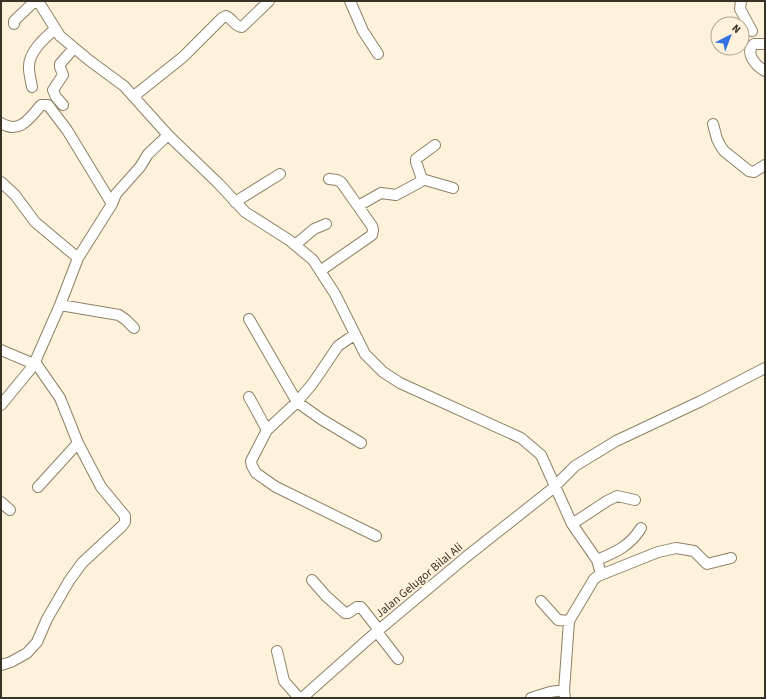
<svg xmlns="http://www.w3.org/2000/svg" width="766" height="699" viewBox="0 0 766 699" font-family="'Source Sans 3',sans-serif">
  <rect width="100%" height="100%" fill="#fef2db"/>
  <g fill="none" stroke-linecap="round" stroke-linejoin="round">
    <g stroke="#8e8066" stroke-width="12">
      <path id="minor" d="M38 1 60 36 90 61 124 86 168 135 219 184 245 212 289 240 313 260 335 294 365 354 383 372 400 383 521 438 541 455 572 524 597 560 601 574
        M350 1 363 31 378 54
        M741 1 740 9 752 31
        M14 24V21L35 1
        M765 44H754C744 53 756 66 765 71
        M32 87C31 81 29 74 29 68 28 52 45 38 55 29
        M134 96 183 57 222 18 226 16C232 18 235 27 242 27L269 1
        M63 105 56 97 53 90 63 75 60 67V64L74 48
        M1 123C19 135 30 118 41 105H48L67 130 112 204
        M713 124 717 139 720 145 724 151 749 171 754 172 765 165
        M422 179 453 188
        M1 182 15 195 35 222 78 258
        M235 202 280 174
        M358 206 381 193 396 195 420 182 422 179 416 162V159L435 145
        M295 245 314 229 326 224
        M320 271 372 235 373 230 372 226 341 182 337 180 329 179
        M60 305 78 258 112 204 116 194 140 167 148 154 168 135
        M249 319 297 402 321 419 361 443
        M354 335 338 346 313 383 297 402 267 430 251 461 252 466 256 473 276 487 376 536
        M1 350 34 364
        M249 397 267 430
        M1 405 29 371 34 364 60 305 119 315 126 320 134 328
        M38 487 78 443
        M1 502 10 510
        M572 524 607 501 617 496 635 500
        M597 560C616 552 630 546 641 528
        M312 580 326 596 345 613H348L357 607H361L379 630
        M541 601 558 620 569 621
        M377 632 398 659
        M277 651 284 681 299 698
        M1 665 11 662 27 653 37 642 47 619 69 581 82 563 122 526 125 522V516L101 487 78 443 60 398 35 362
        M302 698 374 634 466 557 552 489 575 466 616 441 701 401 765 368
        M531 698 550 692 564 690
        M565 698 564 691 569 621 594 579 598 576 658 552 676 548 694 551 707 564 731 558"/>
    </g>
    <use href="#minor" stroke="#fff" stroke-width="10"/>
  </g>
  <g text-anchor="middle" stroke-width="4" stroke-linejoin="round" paint-order="stroke">
    <g font-size="12" fill="#383227" stroke="#fef2db">
      <text transform="translate(419 580) rotate(-40)" y="4">Jalan Gelugor Bilal Ali</text>
    </g>
  </g>
  <rect width="766" height="699" fill="none" stroke="#383227" stroke-width="4"/>
  <g transform="translate(730 36) rotate(42)"><circle r="19" fill="#fef2db" stroke="#afa593"/>
  <path d="M0-3L7 15L0 10L-7 15Z" fill="#3172e0"/>
  <text y="-6" font-size="11" font-weight="bold" text-anchor="middle" fill="#383227">N</text>
  </g>
</svg>
